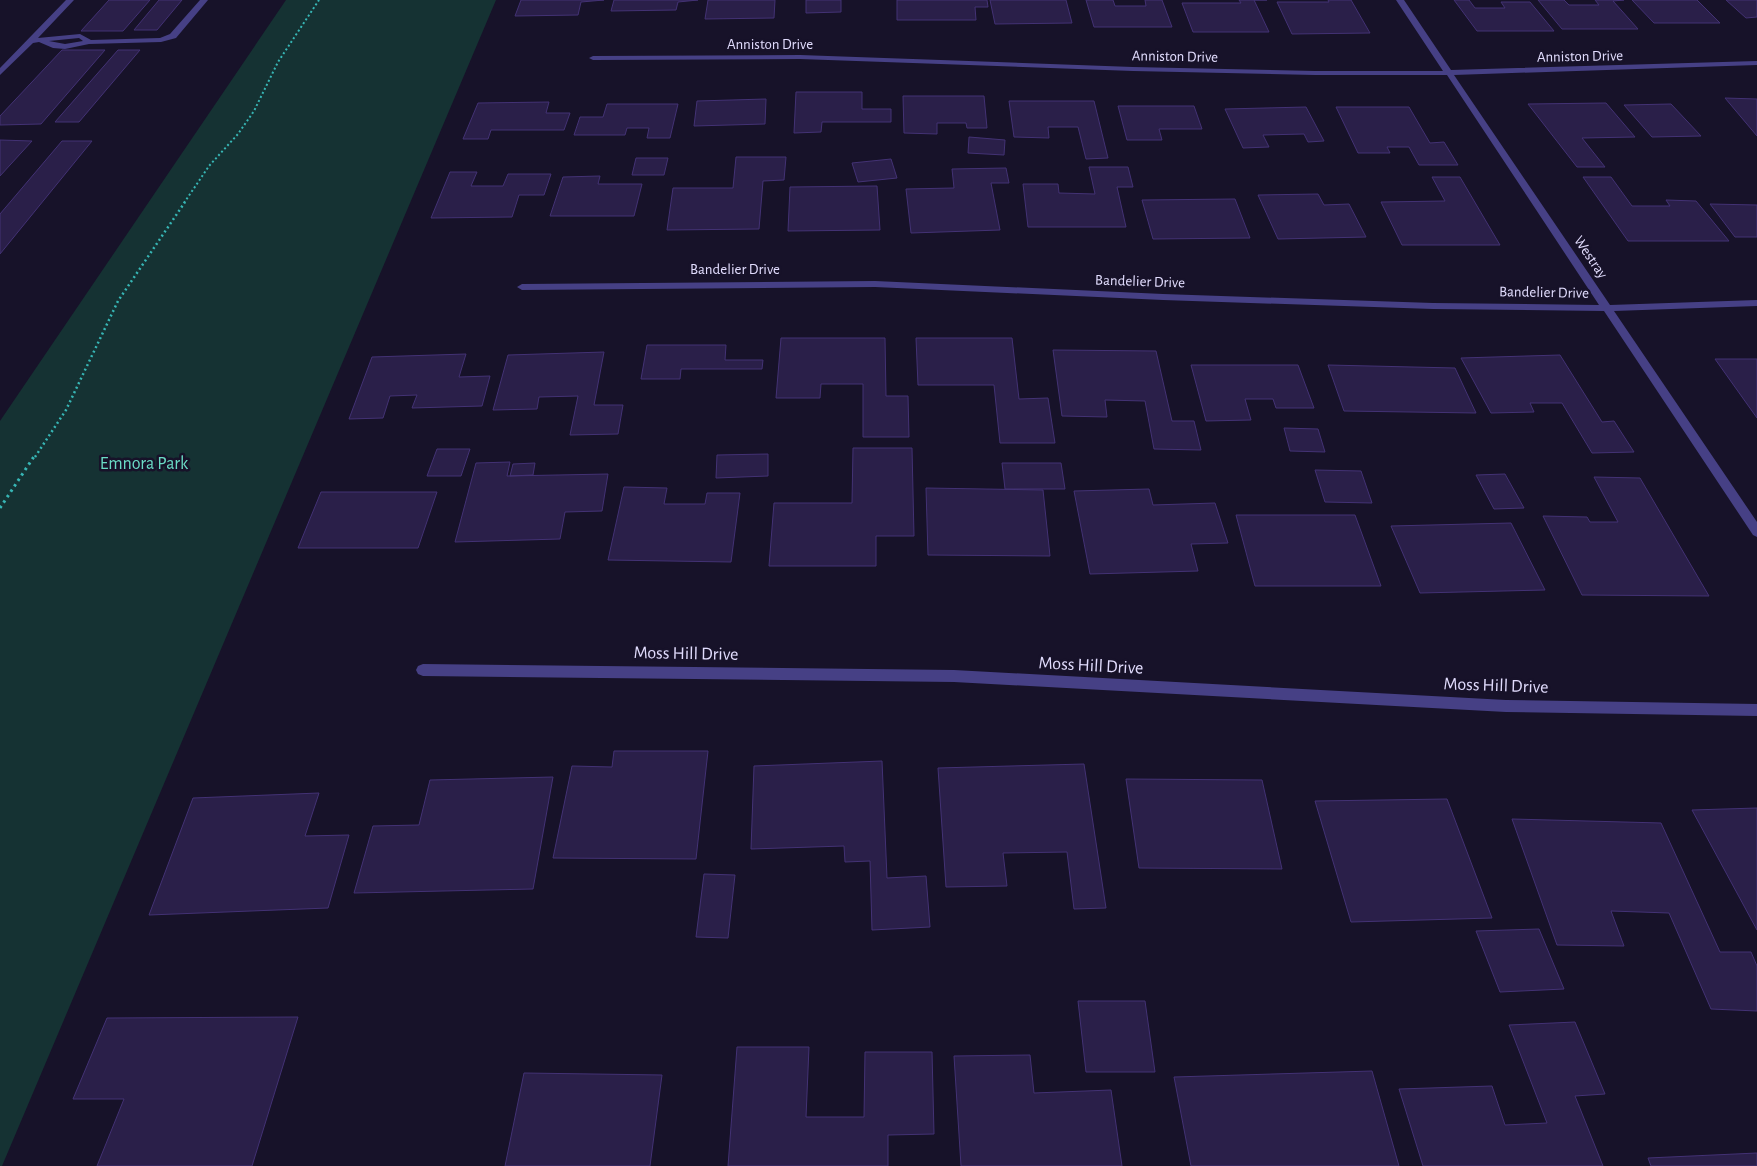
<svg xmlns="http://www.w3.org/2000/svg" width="1757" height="1166" viewBox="0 0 1757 1166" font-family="'Alegreya Sans',sans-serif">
  <rect width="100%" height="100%" fill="#171229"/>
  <path fill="#153233" d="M286 0H496L2 1166H0V421Z"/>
  <path fill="#2a1f49" stroke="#433274" d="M109 0H150L123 31H81Z
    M159 0H182L157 30H134Z
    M521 0H604L581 2 578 15 515 16Z
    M614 0H698L678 2 676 10 611 11Z
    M708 0H775L774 18 705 19Z
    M806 0H841V12L806 13Z
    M897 0H987L988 7H975L976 20H897Z
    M990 0H1066L1072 23 995 24Z
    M1086 0H1113L1115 6H1146L1145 0H1162L1172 27H1094Z
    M1239 0H1267H1254L1269 32H1193L1182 3H1241Z
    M1328 0H1351L1370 33 1292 34 1277 2H1329Z
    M1454 0H1469L1475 8H1505L1501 2H1530L1554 31H1477Z
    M1538 0H1564L1569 5H1599L1595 0H1624L1613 1 1638 29H1562Z
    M1632 0H1697L1720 23H1654Z
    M1726 0H1757V17L1746 18Z
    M62 50H105L41 124 0 125V116Z
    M118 50H140L79 122H55Z
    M796 92H862V109H891V122H822L821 132 794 133Z
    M903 96H984L987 128H967L966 123H937V134L904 133Z
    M1725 98 1757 99V136Z
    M766 99 765 124 694 126 697 101Z
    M1009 101H1094L1108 158 1086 159 1078 127H1048L1049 138 1014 137Z
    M549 102 546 113H570L564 130H491L488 139H463L478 103Z
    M1606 103 1635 137 1582 138 1605 167H1577L1528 104Z
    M607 104H678L670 138H647L649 128H627L625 135H574L580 117H603Z
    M1671 104 1701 136 1652 137 1624 105Z
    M1118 106H1194L1202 129H1159L1162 140H1127Z
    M1306 107 1324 141 1308 142 1304 134 1263 135 1269 147 1243 148 1225 109Z
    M1336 107H1409L1430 143 1444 142 1458 165H1419L1409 147H1387L1390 153H1358Z
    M969 137 1005 140 1004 155 968 153Z
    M0 140 32 141 0 176Z
    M62 141H92L0 254V214Z
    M736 157H786L784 180 763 181 759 229 667 230 673 188H733Z
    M636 158H668L664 175H632Z
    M891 159 897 178 858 182 852 163Z
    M1089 167H1128L1133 187H1117L1126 227H1028L1023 184H1058L1059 193 1095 194Z
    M1006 168 1009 183H991L1000 230 911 233 906 189 954 188 952 169Z
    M450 172H477L471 186H503L508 174H551L544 195H519L512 217 431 218Z
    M600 176 598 184H642L634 216H550L563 177Z
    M1432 177H1460L1500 245H1402L1381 202 1445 201Z
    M1583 177H1611L1632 206H1670L1666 200 1696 201 1729 241H1628Z
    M877 186 880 230 788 231 790 187Z
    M1318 194 1324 205 1349 204 1366 237 1278 239 1258 195Z
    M1235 199 1250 238 1153 239 1142 200Z
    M1710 204 1757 205V237H1735Z
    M781 338H885L886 396H908L909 437H863V384H821L820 398H776Z
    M916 338H1012L1019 399 1048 398 1055 443H1000L994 385H918Z
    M647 345H726L725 360H763L762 369H681L680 379H641Z
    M1053 350 1156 351 1172 421H1194L1201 450 1154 449 1145 401 1105 400 1107 417 1062 416Z
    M604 352 594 405H623L618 434 570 435 578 396 539 397 537 409 493 410 508 355Z
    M466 354 459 377 490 376 482 406 412 408 417 395 390 396 383 418 349 419 372 357Z
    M1560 355 1602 422 1614 421 1634 452 1592 453 1562 403H1530L1534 412 1491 413 1461 358Z
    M1715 359H1757V418Z
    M1191 365H1298L1314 408H1276L1273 399H1245L1251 420 1206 421Z
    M1328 365 1455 368 1476 413 1344 411Z
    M1284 428 1318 429 1325 452 1290 451Z
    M853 448H912L914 536H876V566H769L774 503H852Z
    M437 449H470L461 476H427Z
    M768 454V476L716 478 717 455Z
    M510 462 507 476 608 474 602 511 565 512 560 539 455 542 476 463Z
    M535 463 533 475 510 476 513 464Z
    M1002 463H1061L1065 489H1005Z
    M1315 470 1361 471 1372 503 1325 502Z
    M1505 474 1524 508 1494 509 1476 475Z
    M1594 477 1640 478 1709 596 1582 595 1543 516 1587 517 1590 522H1618Z
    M624 487 667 488 664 504H705L707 493H740L731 562 608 560Z
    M926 488 1043 490 1050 556 928 555Z
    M1149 489 1153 505 1215 503 1228 543 1191 544 1198 571 1090 574 1074 491Z
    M321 492H437L418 548H298Z
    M1236 515H1355L1381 586H1255Z
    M1511 523 1545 590 1420 593 1391 526Z
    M614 751H708L696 859 553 858 572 766 612 767Z
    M882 761 887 878 926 876 930 927 872 930 870 861 845 862 844 846 751 849 754 766Z
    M1084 764 1106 908 1074 909 1067 852 1003 853 1007 886 946 887 938 768Z
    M553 777 533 889 354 893 373 826 419 825 430 780Z
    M1126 779 1262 780 1282 869 1139 868Z
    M319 793 305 836 349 835 328 908 149 915 193 798Z
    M1447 799 1492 918 1351 922 1315 801Z
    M1757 808V930L1692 810Z
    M1512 819 1661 823 1720 952H1751L1757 966V1011L1711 1009 1669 913 1611 911 1624 946 1557 945Z
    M704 874 735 875 728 938 696 937Z
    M1539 929 1564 989 1500 992 1476 931Z
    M1078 1001H1145L1155 1072H1086Z
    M298 1017 252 1166H97L124 1099H73L107 1018Z
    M1575 1022 1605 1094 1575 1096 1603 1166H1423L1399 1089 1492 1086 1505 1125 1547 1123 1509 1025Z
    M737 1047H809L806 1117H864L865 1052H932L934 1134 888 1135V1166H728Z
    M1030 1055 1034 1093 1111 1090 1122 1166H961L954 1056Z
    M1372 1071 1399 1166H1191L1174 1077Z
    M524 1073 662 1075 650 1166H505Z
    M1757 1153V1166H1651L1648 1158Z"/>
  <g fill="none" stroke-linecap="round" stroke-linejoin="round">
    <path stroke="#37b6b5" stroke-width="2" stroke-dasharray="2 2.5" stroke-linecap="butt" d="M184 203 209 166 238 134 254 111 278 62 319 0"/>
    <path stroke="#37b6b5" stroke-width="2.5" stroke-dasharray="2 3" stroke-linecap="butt" d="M35 457 66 410 118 301 185 202"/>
    <path stroke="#37b6b5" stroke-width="3" stroke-dasharray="2.5 4" stroke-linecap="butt" d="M0 508 35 455"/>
    <path fill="#464085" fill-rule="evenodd" d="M66 0H74L38 38 80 34 91 40 160 38 170 34 200 0H208L176 38 161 42 89 44 65 49 53 48 39 42 33 43 0 75V68ZM79 38 83 41 65 44 49 41Z
      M1396 0H1404L1451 70 1757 61V65L1454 75 1610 305 1757 300V306L1614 311 1757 522V537L1753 535 1604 311 1433 309 1163 300 875 287 522 290 517 287 522 284 875 281 1163 294 1433 303 1599 305 1447 75H1315L1133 71 800 59 593 60 589 58 593 56 800 55 1133 67 1315 71H1443Z
      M423 664 954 670 1506 700 1757 704V716L1506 712 954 682 423 676 418 674 416 670 418 666Z"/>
  </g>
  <g text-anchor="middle" stroke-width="5" stroke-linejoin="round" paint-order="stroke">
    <g font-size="15" fill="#e1dcfd" stroke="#171229">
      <text x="770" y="49">Anniston Drive</text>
      <text transform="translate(1175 56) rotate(1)" y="5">Anniston Drive</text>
      <text transform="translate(1580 56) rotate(-1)" y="5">Anniston Drive</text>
      <text transform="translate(1591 257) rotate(56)" y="5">Westray</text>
      <text x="735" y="274">Bandelier Drive</text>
      <text transform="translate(1140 281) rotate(2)" y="5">Bandelier Drive</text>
      <text transform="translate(1544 292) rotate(1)" y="5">Bandelier Drive</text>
    </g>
    <g font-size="18" fill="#6adbc5" stroke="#171229">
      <text x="144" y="469">Emnora Park</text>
    </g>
    <g font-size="18" fill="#e1dcfd" stroke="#171229">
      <text transform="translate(686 653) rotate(1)" y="6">Moss Hill Drive</text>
      <text transform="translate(1091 665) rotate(3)" y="6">Moss Hill Drive</text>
      <text transform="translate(1496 685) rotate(2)" y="6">Moss Hill Drive</text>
    </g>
  </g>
</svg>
